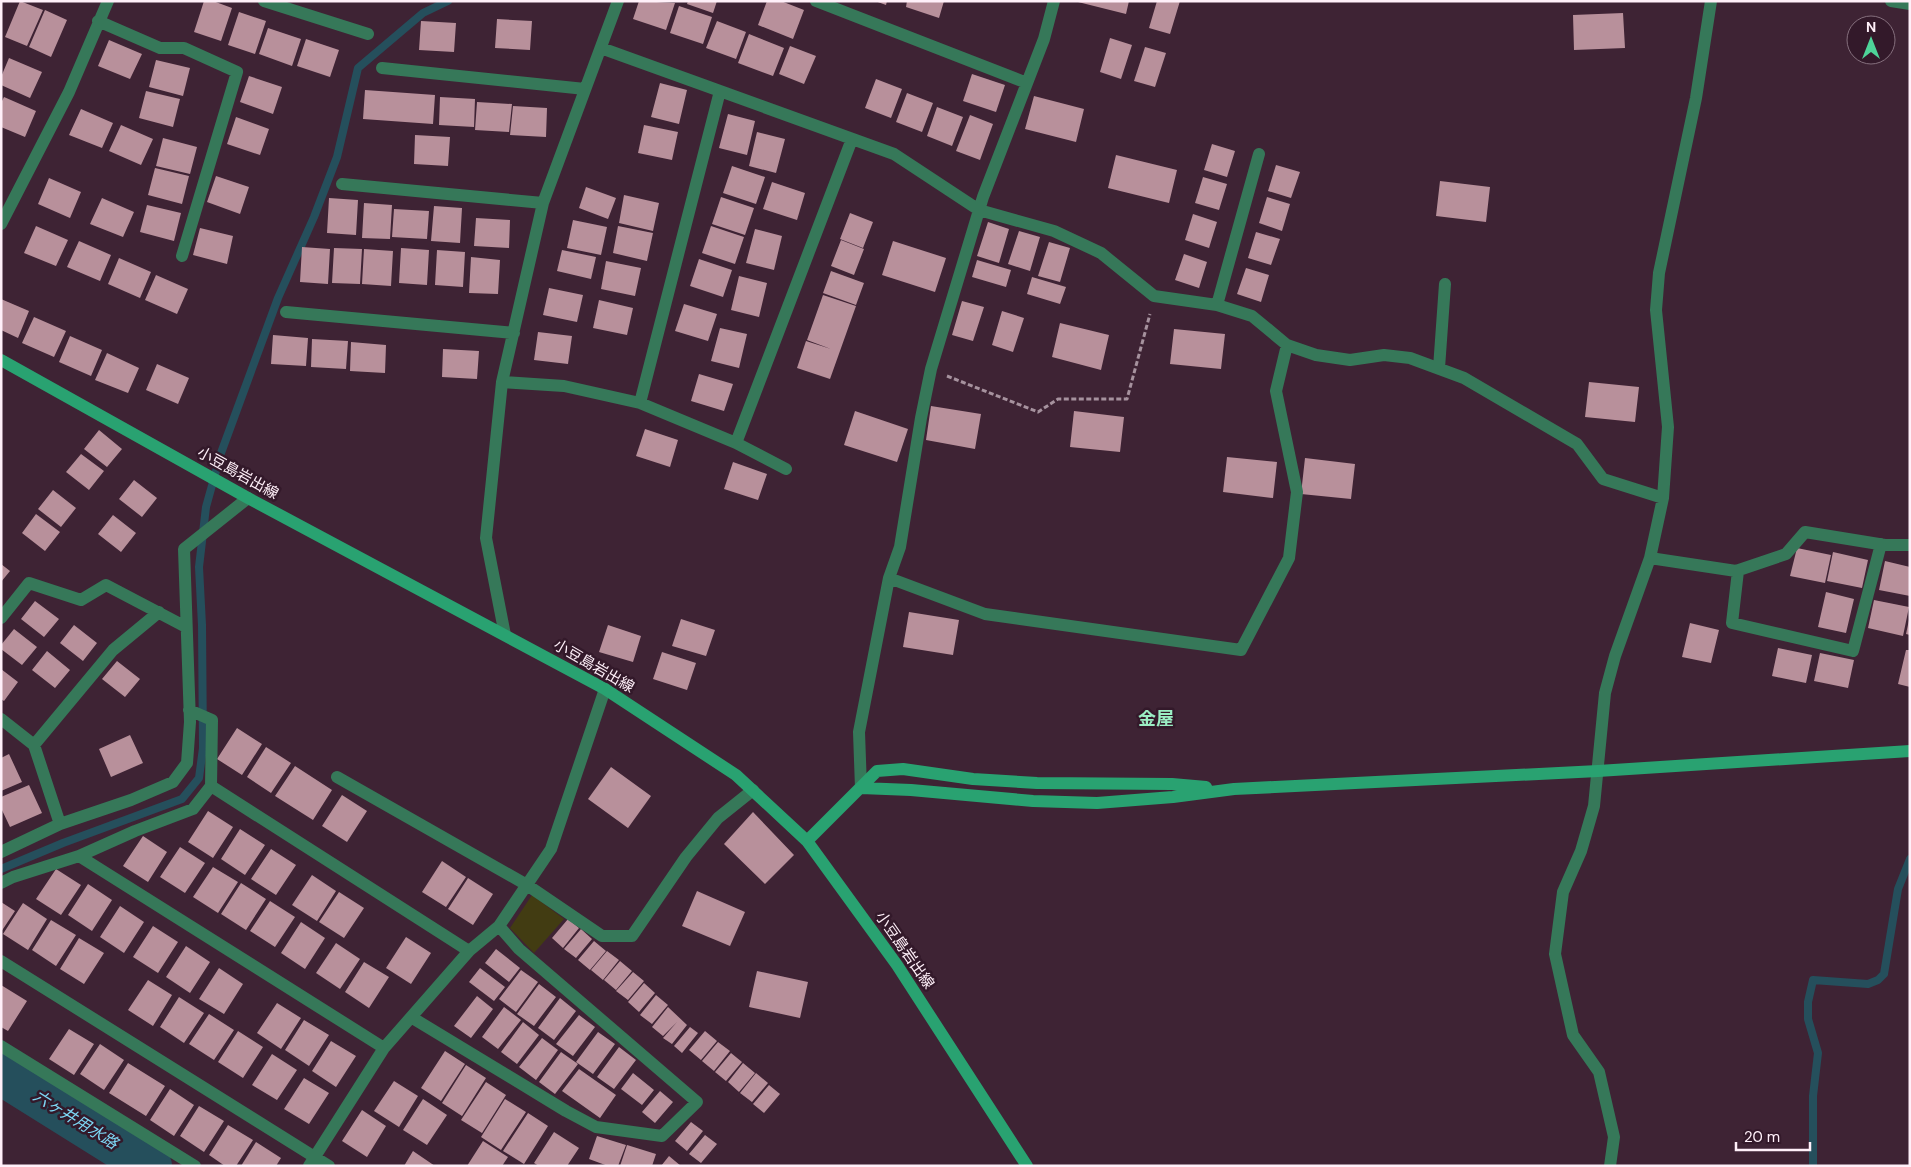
<svg xmlns="http://www.w3.org/2000/svg" width="1911" height="1167" viewBox="0 0 1911 1167" font-family="'DM Sans','Noto Sans JP',sans-serif">
  <rect width="100%" height="100%" fill="#3e2334"/>
  <path fill="#423c12" d="M532 895 564 919 534 953 510 928Z"/>
  <g fill="none" stroke-linecap="round" stroke-linejoin="round">
    <path stroke="#254f5c" stroke-width="8" d="M1 869 63 843 182 799 199 778 203 748 202 625 199 567 206 507 221 453 278 298 314 217 337 157 358 68 423 13 448 1
      M1813 1166V1096L1818 1053 1808 1019V1002L1813 980 1868 984 1878 980 1884 974 1898 889 1910 859"/>
    <path stroke="#254f5c" stroke-width="44" d="M1 1073 150 1166"/>
  </g>
  <path fill="#b8909b" d="M20 1 43 10 27 46 5 37Z
    M204 1H213L232 8 221 41 194 32Z
    M639 1 675 3 666 30 633 19Z
    M688 1H717L713 13 687 4Z
    M767 1H781L804 10 793 39 758 25Z
    M875 1H887L886 5Z
    M907 1H944L939 18 906 7Z
    M1074 1H1129L1126 14Z
    M1157 1H1180L1170 34 1149 28Z
    M679 6 712 17 703 44 670 33Z
    M45 10 67 20 51 57 29 47Z
    M239 12 266 21 255 54 228 45Z
    M1623 13 1625 48 1574 50 1573 15Z
    M497 19 532 21 530 50 495 48Z
    M421 21 456 23 454 52 419 50Z
    M717 21 746 32 736 59 706 48Z
    M268 28 301 39 292 66 259 54Z
    M749 34 784 48 773 76 738 63Z
    M1110 38 1132 45 1121 79 1100 72Z
    M306 39 339 50 330 77 297 66Z
    M109 40 142 54 130 79 98 66Z
    M790 46 816 56 804 84 779 74Z
    M1145 47 1166 53 1155 87 1134 81Z
    M9 58 42 72 30 98 1 85V77Z
    M156 60 190 68 183 96 149 87Z
    M972 74 1005 85 996 112 963 101Z
    M249 76 282 87 273 114 240 102Z
    M876 79 902 89 891 118 865 108Z
    M660 83 687 90 679 124 651 117Z
    M365 90 435 95 433 124 363 119Z
    M146 91 180 99 173 127 139 118Z
    M907 93 933 103 922 132 896 122Z
    M1034 96 1084 109 1076 142 1025 129Z
    M4 97 36 111 25 137 1 127V103Z
    M440 97 475 99 474 127 439 125Z
    M477 102 512 104 509 132 475 130Z
    M513 106 547 108 546 137 510 135Z
    M937 107 963 117 952 146 927 136Z
    M81 109 113 123 102 148 69 135Z
    M728 114 755 121 747 155 719 148Z
    M970 115 993 124 980 160 956 151Z
    M236 117 269 129 260 155 227 144Z
    M121 125 153 139 141 165 109 151Z
    M644 125 678 132 672 160 638 153Z
    M757 132 785 139 776 173 749 166Z
    M415 135 450 137 448 166 414 164Z
    M163 138 197 147 190 174 156 166Z
    M1212 144 1235 151 1227 177 1204 170Z
    M1116 155 1177 170 1169 203 1108 188Z
    M1276 165 1300 172 1291 198 1268 191Z
    M732 166 765 177 756 204 723 193Z
    M155 168 189 176 182 204 148 195Z
    M216 176 249 187 240 214 207 202Z
    M1203 177 1227 184 1219 210 1195 203Z
    M49 178 81 192 70 218 38 204Z
    M1440 181 1490 187 1486 222 1436 216Z
    M772 182 805 193 797 220 763 209Z
    M586 187 616 198 608 219 579 208Z
    M624 195 659 203 653 231 619 223Z
    M721 197 754 208 745 235 712 224Z
    M1267 197 1290 204 1282 231 1259 223Z
    M102 198 134 212 123 237 90 224Z
    M329 198 358 200 356 235 327 233Z
    M364 203 392 205 390 239 362 238Z
    M147 205 181 213 174 241 140 232Z
    M434 206 462 208 460 243 431 241Z
    M394 209 429 211 427 239 392 237Z
    M850 213 873 222 863 248 840 239Z
    M1193 214 1217 222 1209 248 1185 240Z
    M476 218 510 220 509 248 474 246Z
    M573 220 607 227 601 255 567 248Z
    M988 222 1009 229 999 263 977 256Z
    M36 226 68 240 56 266 24 253Z
    M618 226 653 233 647 261 613 253Z
    M711 226 744 237 735 264 702 253Z
    M200 228 233 236 227 264 193 255Z
    M755 229 782 236 774 270 746 263Z
    M1019 231 1040 237 1030 271 1008 264Z
    M1256 232 1280 239 1271 265 1248 258Z
    M841 240 864 249 854 275 831 266Z
    M79 241 111 255 100 281 67 267Z
    M893 241 946 258 935 292 882 275Z
    M1049 242 1070 248 1060 282 1038 276Z
    M302 247 330 249 328 284 300 282Z
    M334 248 362 249 360 284 332 283Z
    M401 248 429 250 427 285 399 283Z
    M364 249 393 251 391 286 362 284Z
    M437 250 465 252 463 287 435 285Z
    M562 250 596 257 591 279 557 271Z
    M1184 254 1207 262 1199 288 1175 280Z
    M471 257 500 260 498 294 469 293Z
    M119 258 151 272 140 298 108 284Z
    M699 259 732 270 723 297 690 286Z
    M977 260 1011 270 1006 287 972 277Z
    M606 261 641 268 635 296 601 289Z
    M1246 268 1269 275 1261 302 1237 294Z
    M831 271 864 283 856 305 823 293Z
    M156 275 188 289 177 314 145 300Z
    M739 276 767 283 759 317 731 310Z
    M1032 277 1066 287 1060 304 1027 294Z
    M549 288 583 295 577 322 543 315Z
    M823 295 856 306 830 379 797 368 806 341 831 349 807 340Z
    M1 299 29 311 18 338 1 330Z
    M599 300 633 308 627 335 593 328Z
    M962 301 984 307 973 341 952 335Z
    M684 304 717 314 708 341 675 331Z
    M1002 311 1024 318 1013 352 992 345Z
    M34 317 66 331 54 357 22 343Z
    M1060 323 1109 335 1101 370 1052 357Z
    M720 328 747 334 739 368 711 361Z
    M1174 329 1225 334 1221 369 1170 364Z
    M538 332 572 336 568 364 534 360Z
    M273 335 308 338 306 366 271 364Z
    M70 336 102 350 91 376 59 362Z
    M312 339 348 341 346 369 311 367Z
    M351 342 386 345 385 373 350 371Z
    M443 349 479 351 477 379 442 377Z
    M107 353 139 368 128 393 95 380Z
    M157 364 189 378 178 404 146 390Z
    M699 374 733 384 724 411 691 401Z
    M1589 382 1639 387 1635 422 1585 417Z
    M931 406 981 414 975 449 926 440Z
    M855 411 908 429 897 462 844 445Z
    M1074 411 1124 417 1120 452 1070 447Z
    M645 429 678 440 670 467 636 456Z
    M99 430 122 449 107 467 84 449Z
    M81 454 104 471 89 490 66 472Z
    M1227 457 1277 462 1273 498 1223 492Z
    M1305 458 1355 464 1351 499 1301 494Z
    M733 462 767 474 758 500 724 489Z
    M134 480 157 498 142 517 119 499Z
    M53 490 76 508 61 527 38 509Z
    M36 514 60 532 45 551 22 533Z
    M113 515 136 533 121 552 98 534Z
    M1797 548 1831 555 1825 583 1790 576Z
    M1833 552 1868 560 1862 588 1827 581Z
    M1885 561 1910 567V596L1879 590Z
    M1 564 10 571 1 582Z
    M1826 592 1854 599 1846 633 1818 627Z
    M1874 600 1909 607 1903 636 1868 628Z
    M35 601 59 619 44 637 21 619Z
    M909 612 959 620 953 655 903 647Z
    M681 619 715 630 706 656 672 646Z
    M1909 620H1910V635L1906 634Z
    M1690 623 1719 630 1711 663 1682 657Z
    M74 625 97 643 83 661 60 643Z
    M608 625 641 636 633 662 599 652Z
    M14 629 37 647 22 665 1 649V645Z
    M1778 648 1812 655 1806 683 1772 676Z
    M1906 650H1910V687L1898 684Z
    M47 651 70 670 55 688 32 670Z
    M662 652 696 663 687 690 653 679Z
    M1820 653 1854 660 1848 688 1814 681Z
    M117 661 140 679 125 697 102 679Z
    M1 669 18 682 4 701 1 699Z
    M237 728 262 744 242 775 217 759Z
    M130 735 143 763 111 777 99 749Z
    M266 747 291 763 271 793 247 777Z
    M9 754 22 782 1 791V758Z
    M295 766 332 790 313 820 275 796Z
    M611 767 651 796 628 828 588 799Z
    M29 785 42 813 10 827 1 808V797Z
    M342 795 367 811 347 842 322 826Z
    M208 811 233 827 213 858 188 842Z
    M753 812 794 855 765 884 724 844Z
    M240 829 265 845 245 875 221 859Z
    M143 836 167 852 148 882 123 866Z
    M180 847 205 863 185 893 160 877Z
    M271 849 296 865 276 895 251 879Z
    M442 861 466 877 446 907 422 892Z
    M213 867 238 882 218 913 193 897Z
    M56 869 81 885 61 915 36 899Z
    M312 875 336 891 317 921 292 905Z
    M468 878 493 894 473 925 448 909Z
    M241 883 266 899 246 930 221 914Z
    M88 884 112 900 92 931 68 915Z
    M697 891 745 912 730 946 682 926Z
    M339 892 364 908 344 938 319 922Z
    M270 901 295 917 275 947 250 931Z
    M1 902 15 911 1 932Z
    M23 903 47 919 28 950 3 934Z
    M120 906 144 922 124 953 100 937Z
    M568 919 579 928 563 948 552 938Z
    M51 920 76 935 56 966 32 950Z
    M301 922 325 938 305 969 281 953Z
    M153 926 178 942 158 973 133 957Z
    M581 929 592 939 576 958 564 949Z
    M406 937 431 953 411 984 386 968Z
    M79 938 104 953 84 984 60 969Z
    M594 941 606 951 590 970 578 960Z
    M336 943 360 959 340 989 316 973Z
    M186 946 210 962 190 993 166 977Z
    M496 949 520 968 509 982 485 963Z
    M607 951 619 960 603 980 591 970Z
    M620 961 632 971 616 990 604 980Z
    M364 962 389 977 369 1008 345 992Z
    M219 968 243 984 224 1014 199 999Z
    M480 968 505 987 494 1001 469 982Z
    M521 970 538 982 516 1012 499 999Z
    M757 971 808 982 800 1018 749 1007Z
    M633 972 644 981 628 1000 616 991Z
    M148 980 172 995 153 1026 128 1010Z
    M644 983 655 993 639 1012 628 1002Z
    M539 984 556 997 534 1026 517 1014Z
    M1 985 27 1001 8 1031 1 1027Z
    M656 995 668 1005 652 1024 640 1015Z
    M477 996 493 1009 471 1038 454 1026Z
    M179 997 204 1013 184 1043 160 1027Z
    M560 998 576 1011 554 1040 538 1028Z
    M277 1003 301 1018 281 1049 257 1033Z
    M504 1007 521 1020 498 1049 482 1037Z
    M668 1007 687 1025 672 1044 663 1038 677 1022 663 1036 652 1027Z
    M209 1014 234 1030 214 1060 189 1044Z
    M579 1015 595 1027 573 1056 556 1044Z
    M304 1020 329 1035 309 1066 285 1050Z
    M523 1022 539 1035 517 1064 501 1052Z
    M690 1027 698 1033 682 1053 674 1046Z
    M69 1029 94 1044 74 1075 49 1059Z
    M238 1031 263 1047 243 1078 218 1062Z
    M705 1031 717 1041 701 1060 689 1050Z
    M598 1032 615 1044 593 1074 576 1062Z
    M542 1038 558 1050 536 1080 519 1067Z
    M331 1041 356 1056 336 1087 312 1071Z
    M718 1042 730 1051 714 1071 702 1061Z
    M100 1044 124 1060 104 1090 80 1074Z
    M619 1047 636 1060 614 1089 597 1077Z
    M445 1051 465 1064 441 1101 421 1088Z
    M561 1052 578 1064 555 1094 539 1082Z
    M731 1053 742 1062 726 1081 715 1072Z
    M272 1054 297 1070 277 1100 252 1085Z
    M128 1063 165 1086 146 1116 109 1093Z
    M743 1063 755 1073 739 1092 728 1082Z
    M466 1065 486 1078 462 1116 442 1103Z
    M579 1069 616 1095 600 1118 562 1091Z
    M633 1073 654 1090 642 1105 621 1089Z
    M756 1073 768 1083 752 1102 740 1093Z
    M304 1078 329 1093 309 1124 284 1109Z
    M394 1081 418 1096 399 1127 374 1111Z
    M486 1082 506 1095 482 1133 461 1120Z
    M769 1085 780 1094 764 1113 753 1104Z
    M170 1089 194 1105 174 1136 150 1120Z
    M660 1091 673 1102 655 1123 642 1112Z
    M423 1099 447 1115 427 1145 403 1130Z
    M505 1099 526 1112 501 1150 481 1137Z
    M199 1106 224 1121 204 1152 180 1136Z
    M362 1110 386 1126 367 1157 342 1141Z
    M528 1113 548 1126 524 1164 503 1151Z
    M691 1122 703 1131 687 1151 675 1141Z
    M228 1125 253 1140 236 1166H225L209 1155Z
    M554 1132 579 1148 567 1166H539L534 1163Z
    M705 1135 717 1144 701 1163 689 1154Z
    M597 1136 626 1145 618 1166H608L589 1159Z
    M483 1141 508 1157 502 1166H467Z
    M256 1142 281 1158 276 1166H241Z
    M627 1145 656 1154 652 1166H620Z
    M413 1151 435 1166H404Z
    M669 1156 681 1166H661Z"/>
  <g fill="none" stroke-linecap="round" stroke-linejoin="round">
    <path stroke="#a6929e" stroke-width="3" stroke-dasharray="5 2.5" stroke-linecap="butt" d="M947 376 1038 412 1058 399H1127L1150 314"/>
    <path stroke="#367859" stroke-width="12" d="M264 1 368 34
      M816 1 1027 83
      M1891 1 1910 4
      M98 21 160 48H184L237 72 182 256
      M601 48 894 154 979 210 1054 231 1101 253 1154 296 1217 305 1252 316 1287 345 1316 355 1350 360 1384 355 1410 358 1464 378 1577 444 1603 479 1663 498
      M382 68 585 89
      M342 184 543 203
      M1 224 69 92 108 1
      M1217 305 1259 154
      M286 312 514 333
      M1439 368 1445 284
      M502 382 564 386 640 403 736 443 786 469
      M640 403 720 91
      M736 443 852 139
      M1650 558 1736 571 1786 554 1805 532 1885 545H1910
      M1738 571 1732 623 1853 651 1881 544
      M889 578 985 614 1241 650 1289 558 1297 492 1276 391 1287 345
      M1 618 29 583 81 600 106 585 186 627
      M505 635 486 538 502 382 543 203 618 1
      M189 710 212 720 211 786
      M1 719 34 745 60 824
      M34 745 113 650 159 612
      M337 777 527 885 602 936H632L686 857 718 818 753 790
      M861 788 859 732 889 578 900 547 921 418 931 369 983 197 1044 39 1054 1
      M1 852 60 824 131 800 173 782 187 763 190 722 184 549 248 498
      M79 856 135 831 193 809 211 786 469 951
      M1 883 13 877 79 856 384 1048
      M1 961 329 1166
      M411 1017 566 1111 596 1127 662 1136 697 1102 519 949 499 926
      M1 1046 195 1166
      M309 1166 384 1048 469 951 499 926 551 849 605 689
      M1610 1166 1614 1137 1599 1072 1573 1035 1555 954 1563 892 1581 851 1594 806 1605 693 1615 656 1650 558 1663 498 1668 427 1656 310 1659 273 1696 98 1711 1"/>
    <path stroke="#29a271" stroke-width="12" d="M1 360 248 498 605 689 736 775 807 841 897 965 1027 1166
      M861 788 911 790 1033 801 1097 803 1173 797 1234 789 1598 771 1910 751
      M807 841 877 771 903 769 973 779 1037 783 1172 784 1206 787"/>
  </g>
  <g text-anchor="middle" stroke-width="5" stroke-linejoin="round" paint-order="stroke">
    <g font-size="15" fill="#fff0f9" stroke="#33192a">
      <text transform="translate(238 473) rotate(29)" y="5">小豆島岩出線</text>
      <text transform="translate(594 666) rotate(30)" y="5">小豆島岩出線</text>
      <text transform="translate(905 950) rotate(55)" y="5">小豆島岩出線</text>
    </g>
    <g font-size="16" font-style="italic" fill="#7dd7f4" stroke="#33192a">
      <text transform="translate(76 1119) rotate(32)" y="6">六ヶ井用水路</text>
    </g>
    <g font-size="18" font-weight="bold" fill="#9beec4" stroke="#33192a">
      <text x="1156" y="725">金屋</text>
    </g>
  </g>
  <rect width="1911" height="1167" fill="none" stroke="#fff0f9" stroke-width="5"/>
  <g transform="translate(1871 40)"><circle r="24" fill="#33192a" stroke="#856f7d"/>
  <path d="M0-4L9 19L0 12L-9 19Z" fill="#4ed399"/>
  <text y="-8" font-size="14" font-weight="bold" text-anchor="middle" fill="#fff0f9">N</text>
  </g>
  <path d="M1736 1142v8h74v-8" fill="none" stroke="#fff0f9" stroke-width="2.5"/>
  <text x="1744" y="1142" font-size="15" fill="#fff0f9" stroke="#33192a" stroke-width="4" paint-order="stroke">20 m</text>
</svg>
